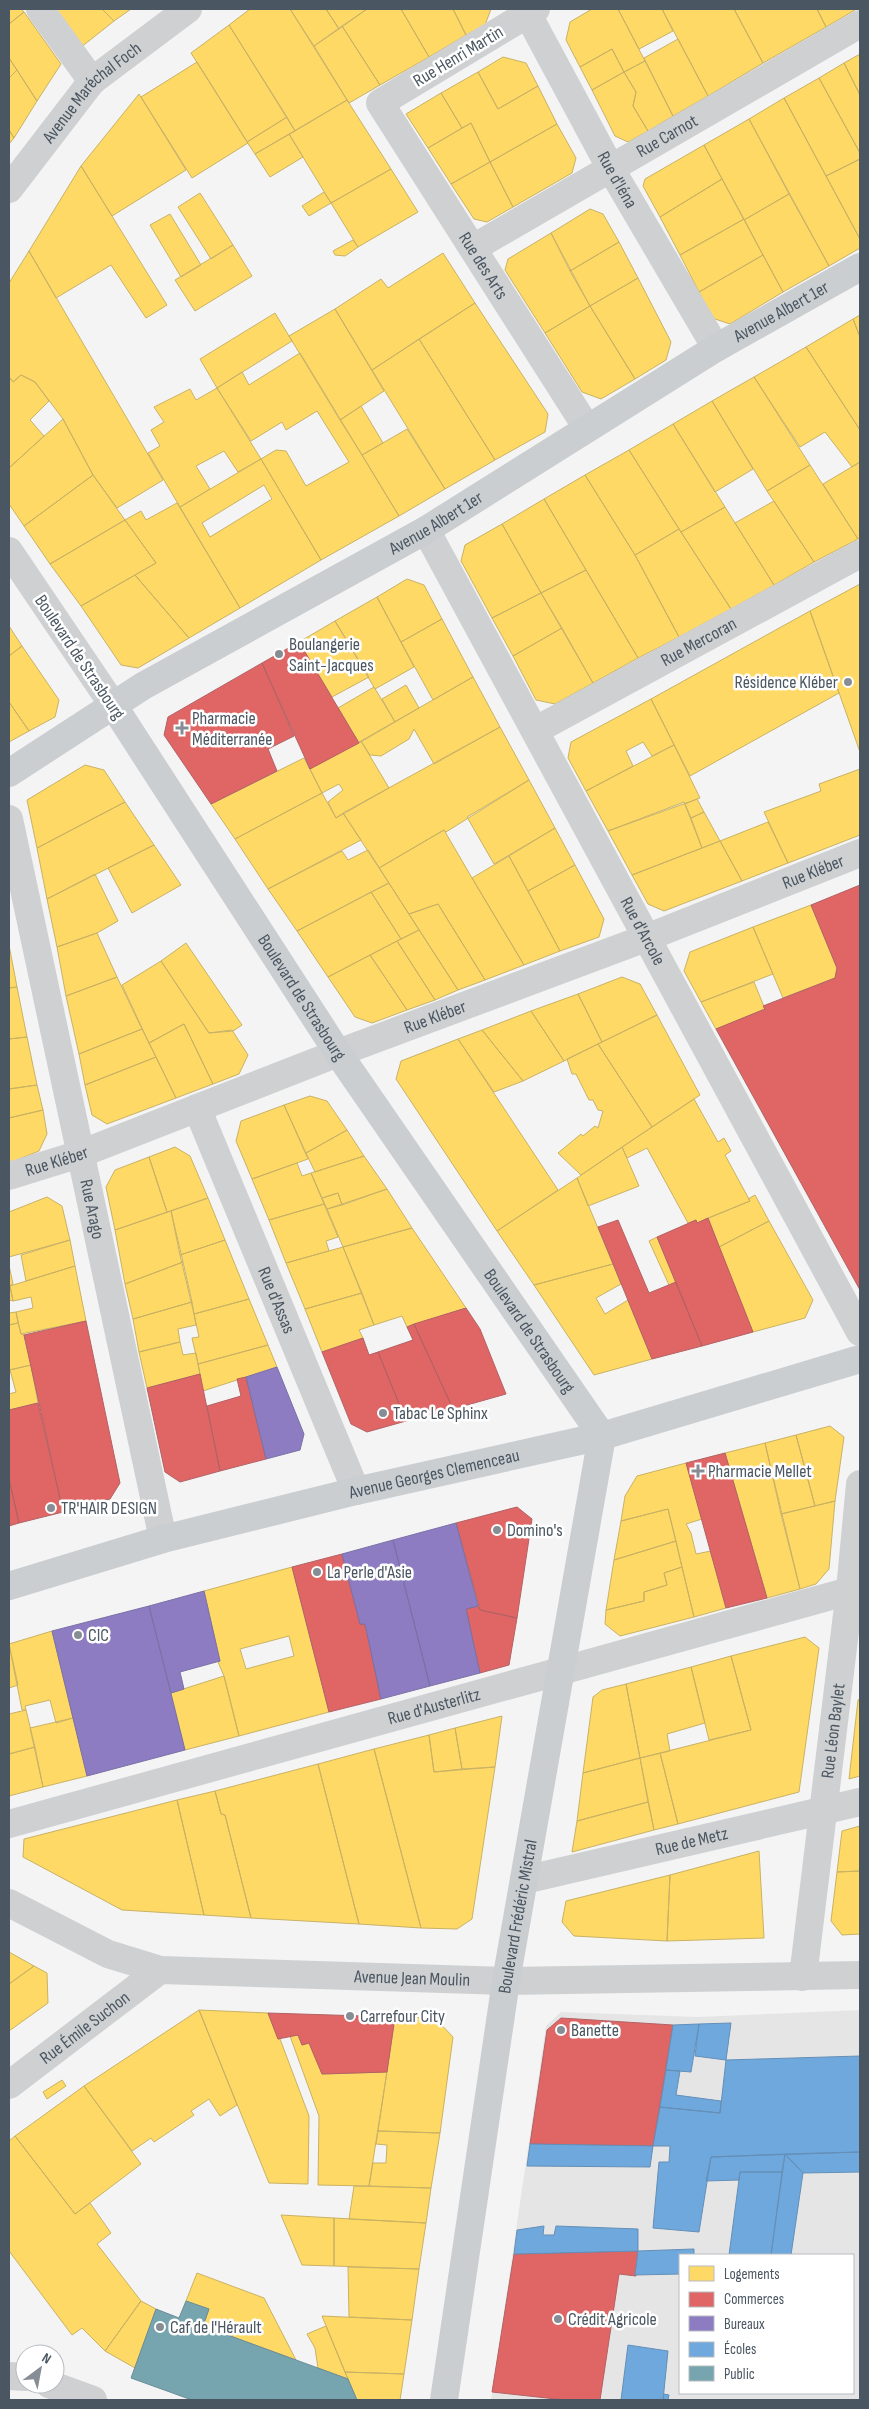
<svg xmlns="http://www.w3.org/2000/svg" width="869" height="2409" viewBox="0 0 869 2409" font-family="'Sofia Sans Condensed',sans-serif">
  <rect width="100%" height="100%" fill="#f4f4f4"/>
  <path fill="#e6e5e6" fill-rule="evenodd" d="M860 2010V2400H491L546 2026 561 2012 698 2017ZM680 2255H853V2393H680Z"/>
  <path fill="#ffd966" stroke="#c9b264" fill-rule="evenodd" d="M9 9H21L24 12 9 24Z
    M52 9H102L114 21 80 48Z
    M102 9H131L114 21Z
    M250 9H290L347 100 295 131 229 25Z
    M290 9H326L339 29 314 46Z
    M326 9H367L339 29Z
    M367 9H401L429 57 380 85 342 26Z
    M401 9H453L466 35 429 57Z
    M453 9H491L485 25 466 35Z
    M592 9H618L645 61 624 72 612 49 580 67 566 40 570 22Z
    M618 9H662L673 31 639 49Z
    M662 9H734L763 63 708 96Z
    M734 9H817L826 27 763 63Z
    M817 9H854L855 10 826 27Z
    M24 12 61 64 37 101 9 58V24Z
    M229 25 287 117 247 142 191 53Z
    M342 26 380 85 349 103 314 46Z
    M678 39 708 96 673 116 644 58Z
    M612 49 624 72 592 90 580 67Z
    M860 54V95L844 63Z
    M503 57 526 63 538 86 498 109 478 72Z
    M9 58 17 70 9 78Z
    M645 61 673 116 648 131 633 106 636 92 624 72Z
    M197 62 248 143 192 178 141 97Z
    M844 63 860 95V153L819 78Z
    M17 70 37 101 14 138 9 130V78Z
    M478 72 498 109 538 86 557 124 490 162 471 123 462 128 441 93Z
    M624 72 636 92 633 106 648 131 628 142 615 136 592 90Z
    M819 78 860 153V159L826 176 784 98Z
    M441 93 462 128 428 148 406 114Z
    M139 94 186 170 112 216 81 166Z
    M784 98 860 239V248L829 266 749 119Z
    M347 100 391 169 331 203 289 134Z
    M287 117 295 131 255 154 247 142Z
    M749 119 789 194 744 220 704 145Z
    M471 123 490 162 451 184 428 148Z
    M557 124 576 158 572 173 513 207 490 162Z
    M9 130 14 138 9 144Z
    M289 134 303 157 270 177 255 154Z
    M704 145 722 179 660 217 643 186 645 179Z
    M860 159V239L826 176Z
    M490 162 513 207 487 222 474 219 451 184Z
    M81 166 167 305 146 318 111 265 56 298 29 251Z
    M391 169 418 212 358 247 331 203Z
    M722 179 744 219 680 255 660 217Z
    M324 192 331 203 309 216 302 206Z
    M200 193 233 245 211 259 178 207Z
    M789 194 829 266 783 292 744 220Z
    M590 209 603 214 619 242 570 271 551 233Z
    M170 214 201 265 181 277 150 225Z
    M744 219 763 255 699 292 680 255Z
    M551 233 590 306 545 333 505 270 508 259Z
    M353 240 358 247 345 256 335 255 333 251Z
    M619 242 638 278 590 306 570 271Z
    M233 245 252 276 195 311 175 280Z
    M29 251 163 480 117 508 93 475 63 419 35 382 21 375 13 382 9 377V283Z
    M443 253 475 303 372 370 335 309 381 279 388 288Z
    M763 255 783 292 730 324 712 318 699 292Z
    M638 278 671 342 666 360 635 379 590 306Z
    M475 303 548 414 545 432 495 460 419 339Z
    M590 306 635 379 601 399 582 392 545 333Z
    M335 309 384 391 340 420 289 336Z
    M275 313 292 341 217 388 200 359Z
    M860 315V337L853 319Z
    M853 319 860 337V430L806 347Z
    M419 339 495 460 445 489 372 370Z
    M806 347 860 430V462L852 467 825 432 800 447 754 377Z
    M300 353 399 516 321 560 261 459 276 450 286 451 306 486 349 462 317 411 286 430 282 422 251 441 217 388 242 372 249 385Z
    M21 375 35 382 49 401 30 420 44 436 9 468V377L13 382Z
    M754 377 810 465 767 491 712 401Z
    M217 388 261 459 238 472 224 451 196 466 210 489 180 507 148 453 160 446 151 430 164 422 154 407 190 389 196 400Z
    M712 401 753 469 715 492 673 424Z
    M361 406 383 443 362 455 340 420Z
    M63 419 93 475 24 526 9 504V468Z
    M673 424 725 507 681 532 629 450Z
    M407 429 445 489 399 516 362 455Z
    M629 450 679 529 635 555 585 475Z
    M261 459 321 560 240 608 180 507ZM264 485 272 499 210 537 202 523Z
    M860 462V538L858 539 823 484Z
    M810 465 858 539 814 562 767 491Z
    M93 475 125 520 50 564 24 526Z
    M585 475 635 555 679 637 638 658 544 499Z
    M544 499 586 570 541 593 502 524Z
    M774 501 814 562 774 585 735 523Z
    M177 503 240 608 189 638 135 575 156 563 125 520 141 511 146 520Z
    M725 507 774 585 731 609 681 532Z
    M125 520 156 563 81 606 50 564Z
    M502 524 541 593 492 618 461 561 465 545Z
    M679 529 731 609 679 637 635 555Z
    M586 570 638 658 593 683 541 593Z
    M135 575 189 638 138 668 121 665 81 606Z
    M407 579 424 585 442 619 401 642 377 597Z
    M860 584V752L810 611Z
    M541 593 562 628 513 656 492 618Z
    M377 597 414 667 375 689 335 621Z
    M810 611 839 693 690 776 651 699Z
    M442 619 473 677 433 700 401 642Z
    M335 621 369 677 332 697 299 642Z
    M9 626 22 646 9 656Z
    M562 628 593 683 555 704 536 700 513 656Z
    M22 646 59 700 55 717 29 731 9 702V656Z
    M473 677 500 727 434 764 414 729 409 739 381 756 370 755 361 741Z
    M406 685 419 708 395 722 382 699Z
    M374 687 395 722 359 743 338 708Z
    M651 699 674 745 652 756 643 742 626 751 633 766 586 791 568 758 571 742Z
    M9 702 29 731 9 742Z
    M500 727 529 780 446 832 444 830 379 868 343 813Z
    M361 741 389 788 336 818 328 802 343 790 339 784 322 793 310 769Z
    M674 745 700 798 608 831 586 791Z
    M304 758 322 793 235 839 211 804Z
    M85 765 104 770 125 802 37 848 27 800Z
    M860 769V835L788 863 764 812 821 791 819 784Z
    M529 780 555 828 494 864 467 817Z
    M322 793 336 818 343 813 361 840 268 889 235 839Z
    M697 799 704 812 691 818 685 804Z
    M125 802 154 845 47 899 37 848Z
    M684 802 702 848 632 875 608 831Z
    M704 812 720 841 702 848 691 818Z
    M768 822 788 863 742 881 720 841Z
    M555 828 575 865 528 891 509 856Z
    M444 830 472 878 524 965 485 980 438 904 409 914 379 868Z
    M720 841 742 881 664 911 648 904 632 875Z
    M154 845 181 885 132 913 108 868Z
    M368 850 389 883 297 931 268 889 342 851 348 860Z
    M509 856 560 951 524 965 472 878Z
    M575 865 604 919 599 937 560 951 528 891Z
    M95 874 118 921 97 933 57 947 47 899Z
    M389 883 419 930 401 939 371 892Z
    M371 892 401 939 328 977 297 931Z
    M438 904 485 980 458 990 409 914Z
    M811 905 837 968 835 978 783 998 753 927Z
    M753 927 773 974 701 1002 684 971 690 952Z
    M419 930 458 990 435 1000 397 941Z
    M97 933 117 977 66 996 57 947Z
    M397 941 435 1000 407 1010 370 955Z
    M186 943 242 1025 233 1031 209 1033 161 961Z
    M9 945 17 987 9 988Z
    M370 955 407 1010 372 1023 355 1017 328 977Z
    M161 961 209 1033 232 1030 248 1055 239 1074 213 1084 184 1024 149 1043 122 985Z
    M117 977 142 1029 79 1054 66 996Z
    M622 977 640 984 657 1015 602 1042 578 994Z
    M754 982 765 1009 716 1029 701 1002Z
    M17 987 27 1037 9 1039V988Z
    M578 994 602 1042 564 1061 531 1011Z
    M531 1011 564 1061 523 1081 482 1030Z
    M657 1015 700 1095 652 1127 598 1044Z
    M184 1024 213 1084 176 1098 149 1043Z
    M142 1029 156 1057 85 1085 79 1054Z
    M482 1030 523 1081 494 1092 458 1039Z
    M27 1037 37 1085 9 1089V1039Z
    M458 1039 558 1190 497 1231 396 1079 401 1061Z
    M598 1044 652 1127 581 1175 558 1153 581 1134 583 1136 595 1126 598 1128 603 1111 598 1110 593 1100H589L576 1074H572L567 1059Z
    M156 1057 176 1098 107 1124 92 1115 85 1085Z
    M37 1085 43 1110 9 1118V1089Z
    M310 1096 327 1101 347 1130 306 1153 284 1105Z
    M694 1099 718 1142 724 1138 731 1151 725 1155 750 1201 697 1223 696 1220 688 1223 647 1148 627 1158 622 1147Z
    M284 1105 308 1159 252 1179 236 1141 241 1121Z
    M43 1110 47 1134 39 1151 9 1163V1118Z
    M347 1130 364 1156 315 1172 306 1153Z
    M175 1147 190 1156 208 1198 167 1212 149 1157Z
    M622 1147 639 1186 588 1206 577 1178Z
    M364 1156 387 1189 342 1205 338 1193 322 1198 311 1173Z
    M149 1157 167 1212 115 1230 106 1187 115 1170Z
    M297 1163 302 1176 311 1173 324 1204 269 1220 252 1179Z
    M577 1178 613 1264 534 1285 497 1231Z
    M387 1189 412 1228 343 1247 327 1209Z
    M338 1193 342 1205 327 1209 322 1198Z
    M755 1195 769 1221 719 1247 708 1218 750 1201 748 1199Z
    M47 1197 62 1206 70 1240 9 1257V1212Z
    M208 1198 225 1240 180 1255 171 1211Z
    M324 1204 338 1237 326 1241 329 1251 286 1263 269 1220Z
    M171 1211 183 1262 125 1284 115 1230Z
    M769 1221 813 1300 805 1318 753 1332 719 1247Z
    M412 1228 466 1308 407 1327 402 1316 374 1325 343 1247Z
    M657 1237 676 1282 669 1285 649 1241Z
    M70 1240 75 1266 26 1281 21 1255Z
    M225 1240 249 1299 194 1314 180 1255Z
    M343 1247 362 1293 305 1309 286 1263Z
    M183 1262 192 1302 133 1319 125 1284Z
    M613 1264 621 1284 596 1298 605 1314 628 1300 652 1359 594 1375 534 1285Z
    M9 1265 13 1284 9 1286Z
    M75 1266 86 1321 21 1334 16 1312 33 1308 31 1297 13 1301 10 1286Z
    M9 1286H10L13 1301 9 1300Z
    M362 1293 374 1325 359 1330 363 1338 322 1352 305 1309Z
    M249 1299 268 1345 198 1364 192 1338 199 1337 194 1314Z
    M192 1302 196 1325 178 1329 180 1342 139 1352 133 1319Z
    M16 1312 18 1323 9 1325V1313Z
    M18 1323 21 1334 24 1335 31 1365 9 1370V1325Z
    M180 1342 183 1355 196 1353 200 1374 147 1388 139 1352Z
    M268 1345 277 1367 203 1391 198 1364Z
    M31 1365 38 1403 9 1410V1394L16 1392 10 1370Z
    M830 1426 844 1437 835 1501 815 1506 796 1435Z
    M796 1435 815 1506 781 1514 765 1443Z
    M765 1443 800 1589 767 1598 725 1453Z
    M686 1463 702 1519 686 1524 691 1533 696 1554 711 1551 726 1608 694 1617 668 1509 621 1521 625 1496 637 1476Z
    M835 1501 829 1569 816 1584 800 1589 781 1514Z
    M668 1509 676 1541 614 1560 621 1521Z
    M676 1541 682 1567 664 1573 667 1585 644 1592V1601L606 1610 614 1560Z
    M292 1567 329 1712 239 1736 224 1676 218 1662 220 1661 204 1591ZM289 1636 294 1656 246 1669 240 1649Z
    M682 1567 694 1617 620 1636 605 1624 606 1610 644 1601V1592L667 1585 664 1573Z
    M52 1631 73 1718 56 1723 50 1700 25 1706 26 1710H22L9 1644Z
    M805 1637 819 1648 799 1792 678 1824 660 1753 751 1730 731 1656Z
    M9 1644 18 1685 9 1688Z
    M731 1656 751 1730 709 1740 691 1667Z
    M691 1667 705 1723 667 1734 670 1751 640 1758 626 1684Z
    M224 1676 239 1736 185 1750 171 1693Z
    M626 1684 640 1758 583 1773 593 1697 602 1690Z
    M860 1699V1776L849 1779 858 1700Z
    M26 1710 35 1747 9 1754V1714Z
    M502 1716 495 1767 462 1769 455 1728Z
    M73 1718 87 1776 43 1787 30 1728Z
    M455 1728 462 1769 434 1772 429 1735Z
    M429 1735 434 1772 495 1767 472 1919 457 1929 421 1928 374 1749Z
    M35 1747 43 1787 9 1796V1754Z
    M374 1749 421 1928 359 1924 318 1764Z
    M660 1753 678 1824 654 1830 640 1758Z
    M640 1758 648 1802 577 1821 583 1773Z
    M318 1764 359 1924 251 1918 225 1815 221 1814 215 1791Z
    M215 1791 221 1814 225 1815 251 1918 204 1915 177 1800Z
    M177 1800 204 1915 122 1910 23 1857 24 1839Z
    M648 1802 654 1830 572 1852 577 1821Z
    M860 1826V1871L837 1872 842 1831Z
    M759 1851 764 1938 667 1941 670 1875Z
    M860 1871V1934L842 1935 831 1921 837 1872Z
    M670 1875 667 1941 574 1936 562 1922 566 1901Z
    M9 1952 34 1966 9 1984Z
    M34 1966 47 1973 48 2003 9 2031V1984Z
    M199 2010 237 2105 220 2116 209 2099 191 2111 194 2115 154 2142 151 2138 132 2151 84 2086Z
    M199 2010 268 2013 278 2039H280L309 2116 308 2184 269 2183Z
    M395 2017 435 2018 453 2037 440 2133 378 2131Z
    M298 2035 302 2045 309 2043 322 2074 387 2072 369 2186 318 2185 319 2116 290 2036Z
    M62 2080 66 2086 47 2099 43 2092Z
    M84 2086 141 2164 75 2214 15 2136Z
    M378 2131 440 2133 431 2188 369 2186 373 2163H386L387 2145 376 2144Z
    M15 2136 75 2214 90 2203 111 2233 97 2244 141 2301 105 2351 82 2328 72 2335 9 2251V2141Z
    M354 2186 431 2188 426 2223 349 2219Z
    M281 2215 334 2218V2266L302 2265Z
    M334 2218 426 2223 419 2269 334 2266Z
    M348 2267 419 2269 412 2320 349 2317Z
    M197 2273 264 2298 296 2360 203 2326 209 2309 186 2301Z
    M141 2301 156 2309 135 2368 105 2351Z
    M322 2316 412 2320 404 2374 345 2372Z
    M326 2326 345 2372 348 2379 318 2368 315 2348 307 2334Z
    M345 2372 404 2374 400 2400H357Z"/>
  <path fill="#e06666" stroke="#b36164" d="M299 642 359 743 310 769 262 663Z
    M262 663 294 736 268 749 277 771 211 804 164 735 168 717Z
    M860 885V1290L716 1029 765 1009 763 1006 835 978 837 968 811 905Z
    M708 1218 753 1332 702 1346 657 1237 696 1220 697 1223Z
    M618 1220 649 1293 676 1282 702 1346 652 1359 598 1227Z
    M466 1308 480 1329 506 1394 453 1409 414 1324Z
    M86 1321 120 1483 110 1499 63 1512 24 1335Z
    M414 1324 453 1409 406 1421 378 1352 413 1340 407 1327Z
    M363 1338 369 1355 378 1352 406 1421 367 1432 351 1424 322 1352Z
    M200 1374 220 1471 180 1482 165 1472 147 1388Z
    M246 1377 266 1459 220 1471 207 1406 241 1396 237 1379Z
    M38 1403 63 1512 19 1523 9 1479V1410Z
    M725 1453 767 1598 726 1608 686 1463Z
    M9 1479 19 1523 9 1526Z
    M517 1507 532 1519 517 1618 480 1610 456 1523Z
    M342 1554 360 1624H365L381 1699 329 1712 292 1567Z
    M478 1606 480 1610 517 1618 509 1665 480 1673 466 1609Z
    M268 2013 395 2017 387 2072 322 2074 309 2043 302 2045 298 2035 278 2039Z
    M561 2018 673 2025 653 2146 530 2144 547 2030Z
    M638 2251 636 2276 619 2274 600 2400H565L492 2392 514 2254Z"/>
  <path fill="#8e7cc3" stroke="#7a71a6" d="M277 1367 304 1434 300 1450 266 1459 246 1377Z
    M456 1523 478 1606 466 1609 480 1673 430 1686 393 1540Z
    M393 1540 430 1686 381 1699 365 1624H360L342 1554Z
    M204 1591 220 1661 180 1672 184 1689 171 1693 149 1606Z
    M149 1606 185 1750 87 1776 52 1631Z"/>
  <path fill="#6fa8dc" stroke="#648fb7" d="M731 2023 726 2060 695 2056 699 2024Z
    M699 2024 691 2072 666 2070 673 2025Z
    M860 2056V2152L711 2157 699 2232 653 2228 659 2162H669L670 2146H653L660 2107 720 2113 726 2060Z
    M666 2070 680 2071 676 2095 721 2101 720 2113 660 2107Z
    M530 2144 653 2146 650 2167 527 2166Z
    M860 2152V2172L803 2173 785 2154Z
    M785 2154 803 2173 791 2255H771Z
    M785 2154 782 2172H740L739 2180 706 2181 711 2157Z
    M740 2172H782L771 2255H729Z
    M544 2226 543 2235H554L556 2226 638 2229V2251L514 2254 517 2230Z
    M694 2249V2255H680V2274L635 2275 638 2251Z
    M628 2345 668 2351 663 2400H621Z
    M664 2394 669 2395 668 2400H663Z"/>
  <path fill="#76a5af" stroke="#698d98" d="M186 2301 209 2309 203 2326 348 2379 357 2400H192L131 2378 156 2309 179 2318Z"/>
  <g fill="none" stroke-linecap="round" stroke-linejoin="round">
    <g stroke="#ced0d2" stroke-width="28">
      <path d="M40 9 92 81"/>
      <path id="s1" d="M525 9 611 169 716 348"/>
      <path id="s2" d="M536 9 380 103 587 428"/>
      <path id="s3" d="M9 189 92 81 188 9"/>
      <path id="s4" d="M473 248 860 24"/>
      <path id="s5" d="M426 530 860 1332"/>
      <path d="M9 551 113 705"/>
      <path id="s6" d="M536 730 860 554"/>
      <path id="s7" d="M9 819 163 1539"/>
      <path id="s8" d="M197 1108 356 1491"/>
      <path id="s9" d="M9 1176 80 1154 338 1053 646 938 860 853"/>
      <path id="s10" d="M9 1824 860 1588"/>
      <path id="s11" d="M524 1880 860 1802"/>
      <path id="s12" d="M9 1903 108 1954 160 1970 506 1981 860 1975"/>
      <path id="s13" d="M803 1977 850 1590 860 1484"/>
      <path id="s14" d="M9 2085 160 1970"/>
      <path d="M9 2376 25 2377"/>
      <path d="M49 2384 93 2400"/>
    </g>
    <g stroke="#caced1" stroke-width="28">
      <path id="s15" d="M113 705 338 1053 602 1436"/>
      <path id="s16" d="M9 773 143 686 426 530 716 348 860 267"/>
      <path id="s17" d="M9 1586 163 1539 356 1491 602 1436 860 1359"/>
      <path id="s18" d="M444 2400 506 1981 602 1436"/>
    </g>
  </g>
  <g fill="#868d94" stroke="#fff" stroke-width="2">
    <circle cx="279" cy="654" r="5"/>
    <circle cx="848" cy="682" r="5"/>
    <path d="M179.5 720.5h5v5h5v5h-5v5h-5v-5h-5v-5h5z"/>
    <circle cx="383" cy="1413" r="5"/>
    <path d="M695.5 1463.5h5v5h5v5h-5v5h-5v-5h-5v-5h5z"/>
    <circle cx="51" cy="1508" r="5"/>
    <circle cx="497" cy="1530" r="5"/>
    <circle cx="317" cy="1572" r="5"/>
    <circle cx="78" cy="1635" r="5"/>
    <circle cx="350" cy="2016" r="5"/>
    <circle cx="561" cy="2030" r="5"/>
    <circle cx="558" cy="2319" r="5"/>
    <circle cx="160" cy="2327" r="5"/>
  </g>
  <g text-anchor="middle" stroke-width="5" stroke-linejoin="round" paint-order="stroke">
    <g font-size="18" fill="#4a5661" stroke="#fff">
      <text transform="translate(458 56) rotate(-31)" y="6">Rue Henri Martin</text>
      <text dy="6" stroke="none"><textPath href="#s3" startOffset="128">Avenue Maréchal Foch</textPath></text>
      <text dy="6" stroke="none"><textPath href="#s4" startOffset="224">Rue Carnot</textPath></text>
      <text dy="6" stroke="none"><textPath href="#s1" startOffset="194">Rue d'Iéna</textPath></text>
      <text dy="6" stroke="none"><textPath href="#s2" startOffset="375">Rue des Arts</textPath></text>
      <text dy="6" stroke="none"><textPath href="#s16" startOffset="900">Avenue Albert 1er</textPath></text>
      <text dy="6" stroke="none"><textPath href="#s16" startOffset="495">Avenue Albert 1er</textPath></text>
      <text dy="6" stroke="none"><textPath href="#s6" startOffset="185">Rue Mercoran</textPath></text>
      <text transform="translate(80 657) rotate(56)" y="6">Boulevard de Strasbourg</text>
      <text dy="6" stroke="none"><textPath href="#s9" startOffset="860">Rue Kléber</textPath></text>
      <text dy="6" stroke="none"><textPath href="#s5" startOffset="456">Rue d'Arcole</textPath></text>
      <text dy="6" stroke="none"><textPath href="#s15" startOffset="348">Boulevard de Strasbourg</textPath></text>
      <text dy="6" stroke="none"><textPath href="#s9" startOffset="455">Rue Kléber</textPath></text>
      <text dy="6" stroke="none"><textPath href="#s9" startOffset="50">Rue Kléber</textPath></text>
      <text dy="6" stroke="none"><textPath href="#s7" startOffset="399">Rue Arago</textPath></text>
      <text dy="6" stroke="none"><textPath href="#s8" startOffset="208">Rue d'Assas</textPath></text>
      <text dy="6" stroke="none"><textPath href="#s15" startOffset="752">Boulevard de Strasbourg</textPath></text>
      <text dy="6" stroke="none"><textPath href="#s17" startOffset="440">Avenue Georges Clemenceau</textPath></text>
      <text dy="6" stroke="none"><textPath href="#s10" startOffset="441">Rue d'Austerlitz</textPath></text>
      <text dy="6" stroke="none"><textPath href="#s13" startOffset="248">Rue Léon Baylet</textPath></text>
      <text dy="6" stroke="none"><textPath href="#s11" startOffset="172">Rue de Metz</textPath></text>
      <text dy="6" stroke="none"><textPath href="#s18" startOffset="489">Boulevard Frédéric Mistral</textPath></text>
      <text dy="6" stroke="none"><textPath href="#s12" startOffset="418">Avenue Jean Moulin</textPath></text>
      <text dy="6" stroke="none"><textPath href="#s14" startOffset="95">Rue Émile Suchon</textPath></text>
    </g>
    <g font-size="18" fill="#4a5661" stroke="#fff" text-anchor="start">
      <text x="289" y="650">Boulangerie<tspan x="289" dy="21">Saint-Jacques</tspan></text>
      <text x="838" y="688" text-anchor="end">Résidence Kléber</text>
      <text x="192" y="724">Pharmacie<tspan x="192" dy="21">Méditerranée</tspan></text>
      <text x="393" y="1419">Tabac Le Sphinx</text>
      <text x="708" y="1477">Pharmacie Mellet</text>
      <text x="61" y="1514">TR'HAIR DESIGN</text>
      <text x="507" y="1536">Domino's</text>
      <text x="327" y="1578">La Perle d'Asie</text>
      <text x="88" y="1641">CIC</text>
      <text x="360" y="2022">Carrefour City</text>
      <text x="571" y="2036">Banette</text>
      <text x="568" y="2325">Crédit Agricole</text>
      <text x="170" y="2333">Caf de l'Hérault</text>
    </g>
  </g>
  <rect width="869" height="2409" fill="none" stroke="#4a5661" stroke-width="20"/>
  <rect x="679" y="2254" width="175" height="140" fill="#ffffff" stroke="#b7bbc0"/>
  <rect x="689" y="2266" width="25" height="15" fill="#ffd966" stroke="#b7bbc0"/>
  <text x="724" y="2279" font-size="15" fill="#4a5661">Logements</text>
  <rect x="689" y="2292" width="25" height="15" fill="#e06666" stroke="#b7bbc0"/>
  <text x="724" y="2304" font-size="15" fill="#4a5661">Commerces</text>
  <rect x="689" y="2316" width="25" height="15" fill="#8e7cc3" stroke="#b7bbc0"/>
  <text x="724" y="2329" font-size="15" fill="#4a5661">Bureaux</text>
  <rect x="689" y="2342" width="25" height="15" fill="#6fa8dc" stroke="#b7bbc0"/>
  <text x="724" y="2354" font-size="15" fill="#4a5661">Écoles</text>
  <rect x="689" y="2366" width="25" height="15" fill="#76a5af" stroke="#b7bbc0"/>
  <text x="724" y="2379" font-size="15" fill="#4a5661">Public</text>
  <g transform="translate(40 2369) rotate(32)"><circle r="24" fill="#ffffff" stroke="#b7bbc0"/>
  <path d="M0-4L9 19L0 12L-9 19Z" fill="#868d94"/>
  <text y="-8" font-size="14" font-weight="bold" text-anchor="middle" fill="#4a5661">N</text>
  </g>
</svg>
